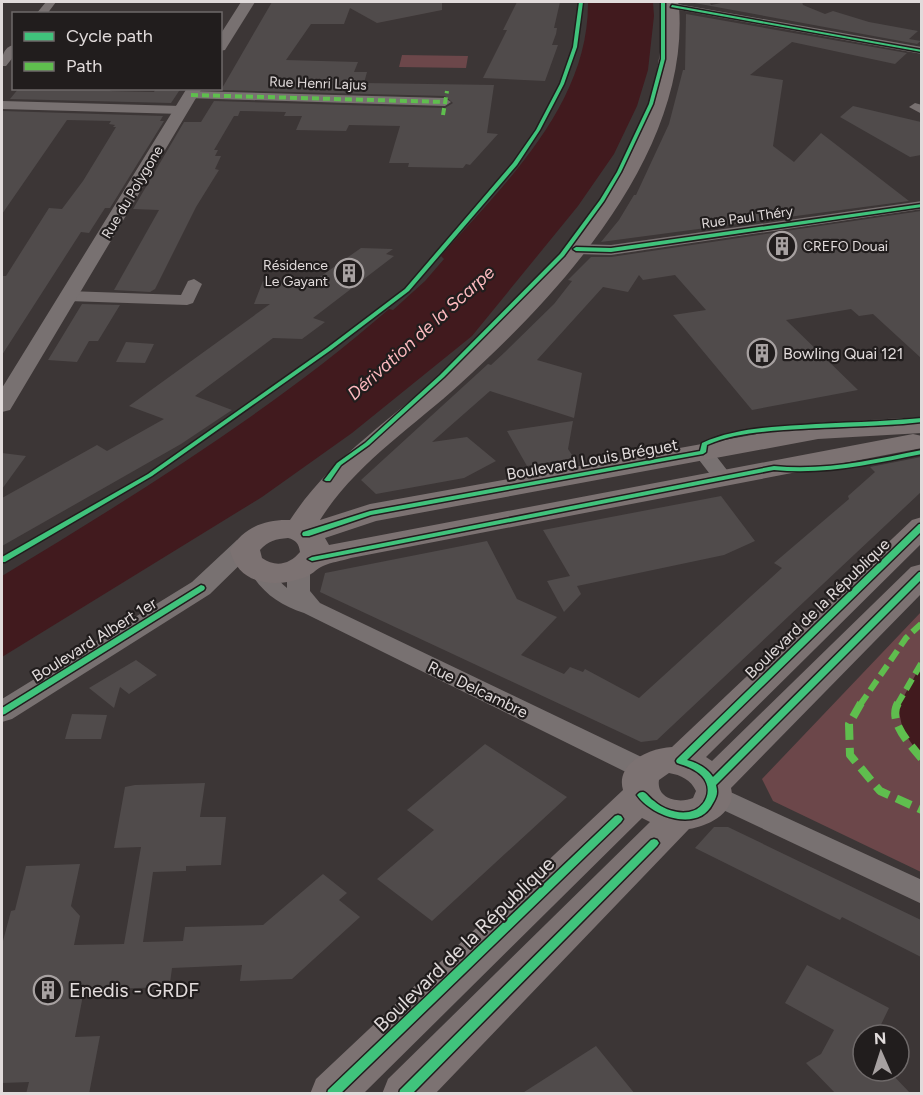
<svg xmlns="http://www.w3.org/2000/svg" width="923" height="1095" viewBox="0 0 923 1095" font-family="Figtree,sans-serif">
  <rect width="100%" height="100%" fill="#3c3636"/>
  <path fill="#6c474a" d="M402 55 468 56 466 68 399 67Z
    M921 612V872L773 801 762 779Z"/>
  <path fill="#411a1e" d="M588 2H653L654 16 648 70 637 106 614 154 578 206 472 336 352 433 262 497 2 657V576C134 496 272 411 389 309L393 310 425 281 444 259 441 256C504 184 589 105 588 2Z
    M921 665V757L903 731 898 707Z"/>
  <path fill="#504b4b" d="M272 2H442V10L377 23 350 8 344 24H311L286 60 358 62 354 72H367L364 83 494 85 487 133 498 134 470 165 466 164 463 168 408 167 409 163H389L400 126 349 125 346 131 296 130 302 116H284L286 112 240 111 238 116H234L214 150H218L215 156H221L215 169 219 170 196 207 155 289 150 292 114 290 159 210 133 209 184 122H201L214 101 445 108 453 103 445 96 221 90Z
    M517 2H560L554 28H557L556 34 552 45H558L545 81 483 78 507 30H503Z
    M689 2 710 3 711 5 726 2H802L803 5 825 14 833 11 869 22 918 31 909 39 921 41 917 44Z
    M686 14 907 53 895 64 792 42 750 75 783 80 773 146 794 162 821 133 909 201 601 242 619 220 634 195H636L669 124 683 70H685Z
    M19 88H112L110 91 154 92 156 88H181L171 103 10 99Z
    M853 106 921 122V155L910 157 840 117Z
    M2 111 163 116 160 121H164L110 208H105L89 233 81 232 2 355V276H6L49 208 62 209 83 181 116 127H113L115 125 109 124 111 121 67 120 2 214Z
    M921 211V358L873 314 859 316 851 309 786 320 858 390 752 410 673 315 706 310 675 275 643 280 639 275 628 292 603 287 537 360 582 373 574 418 490 391 432 442 467 437 496 461 464 478 376 494 361 480 488 364 491 365 505 352 554 304 572 281 568 280 591 257H611Z
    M361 248 393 249 386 254 394 256 313 318 325 322 302 339 273 338 195 396 232 410 181 444 2 546V498L97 445 107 451 164 419 129 406 270 304H254L263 281 271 282 272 279 314 281Z
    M82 304 120 305 98 341H89L77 362 48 360Z
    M126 342 154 344 145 363 116 362Z
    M573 421 568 449 574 458 527 466 507 431Z
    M2 453 26 456 2 489Z
    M921 457V492L657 740 641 742 320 592 325 573 487 541 517 599 557 617 521 655 564 674 570 667 583 672 585 669 639 698 782 568 774 563 849 499 848 496 875 472 870 467Z
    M721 496 755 541 724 555 577 586 581 594 564 612 547 581 570 576 543 530Z
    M136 660 157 675 129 694 120 687 114 708 89 688Z
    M72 714 107 715 101 739H65Z
    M485 744 567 797 432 921 377 879 434 830 407 810Z
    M205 783 200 817H226L221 865 186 866V871L153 872 143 942 183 941 185 927 263 925 323 874 347 893 339 900 360 917 292 979 240 981 242 965 172 968 170 983 165 987 84 990 75 1037 100 1036 89 1094H26L29 1082 2 1083V941H3L11 911 15 910 26 866 80 864 71 906 80 916 74 945 124 944 141 847 114 848 125 787 135 785Z
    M714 827H728L921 920V957L842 917 840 920 695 848Z
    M807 965 889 1008 876 1035H863V1071H889L911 1094H836L806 1063 821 1054 834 1030 785 1003Z
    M596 1046 635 1094H521Z"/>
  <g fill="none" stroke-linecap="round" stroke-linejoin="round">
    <path fill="#787171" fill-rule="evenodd" d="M46 2H56L47 14H36Z
      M672 3 922 47V54L668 8V4Z
      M14 45V56L6 66H2C2 57 3 47 14 45Z
      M191 91 445 98 451 102 445 106 187 98 185 95Z
      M2 101 182 106 188 110 182 114 2 109Z
      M915 103 922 105V114L909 107Z
      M922 201V209L611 255 576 254 568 249 576 244 611 245Z
      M194 279 202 284 193 303 187 305 68 301 60 296 68 291 181 295 188 281Z
      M703 446 710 448 730 474 733 478 730 482H716L696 456 693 452 696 448Z
      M299 562 307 564 310 569V591L320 603 654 763 658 770 654 777 645 779 636 777 304 613C280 605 264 594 250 572L253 567C271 562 275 579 287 588V575L291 564Z
      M713 784 922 880V904L704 801 700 794 704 787Z"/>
    <path fill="#787171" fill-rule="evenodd" d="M241 2H255L225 50 220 51V35Z
      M187 88H202L13 405 10 410 2 412V388Z
      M246 538 255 540 259 546 210 594 12 719 2 722V699L192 582 237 540Z"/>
    <path fill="#7c7272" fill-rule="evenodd" d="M663 2H678L679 6C690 152 561 293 460 384 413 427 355 464 320 520L370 504 818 423 922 417V433L818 439 376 521 325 538 329 545 913 434 922 436V448L351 558C342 561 331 562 323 566 316 569 311 576 303 578 274 588 238 585 230 550 243 528 264 519 290 520 330 459 390 420 443 373 538 288 642 182 660 52 663 35 665 18 663 2ZM288 538C296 540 299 544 300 552 290 564 276 568 262 558L260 550C268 541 276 539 288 538Z
      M922 517V543L706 757 712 761 911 567 922 564V593L731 788C737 812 709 826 689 829L435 1094H382L388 1079 650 822 642 818 363 1094H310L316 1079 623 790C615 763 650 748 672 747L912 520ZM669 773C681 775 691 780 696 791L693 798C679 804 656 799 659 780Z"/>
    <path stroke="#5fbe4e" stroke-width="4" stroke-dasharray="7 4" stroke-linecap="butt" d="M191 95 445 102
      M443 115 447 91"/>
    <path stroke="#5fbe4e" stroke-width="6" stroke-dasharray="12 6" stroke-linecap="butt" d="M860 705 906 638 922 623
      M897 705 922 662"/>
    <path stroke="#5fbe4e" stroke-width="8" stroke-dasharray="16 8" stroke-linecap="butt" d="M861 703 849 724 850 755 880 791 922 810
      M898 703C887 722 911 745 922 759"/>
    <g stroke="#211d1d" stroke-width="3">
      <path id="cycleway" d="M579 2H583L577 47 564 84 540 130 517 165 409 291 331 350 152 476 5 562H2V557L148 474 327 348 405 289 513 163 536 130 560 84 573 47Z
        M661 2H665V59L653 104 621 172 604 201 564 256 444 377 369 445 341 465 330 481H326L324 480 337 463 365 443 440 375 560 254 600 200 617 172 649 104 661 59Z
        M672 5 922 50V52L671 7Z
        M922 204V207L611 252 576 251 573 249 576 247 611 248Z
        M922 418V422L903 424C863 427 823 427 784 430 758 432 731 434 707 445L706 452 703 454 371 515 309 536H303L302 534 303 532 370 511 700 451 702 443C733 429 768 427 801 425 841 422 881 422 922 418Z
        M922 450V454C872 464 825 475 774 470L312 561 308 559 312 557 774 466C825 471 872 460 922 450Z
        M919 524H922V531L687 760C698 763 707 768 713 777L919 572H922V579L716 785C718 793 717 796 713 803 699 833 652 817 637 795L639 793C640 792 642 792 643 792 647 793 650 799 654 801 663 809 676 814 689 812 706 809 714 789 702 776 695 769 686 766 677 763L676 761 677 759Z
        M201 585 204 586 205 588 204 590 5 714 2 715V708Z
        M618 815 621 816 623 819 621 822 340 1094H327L328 1090 615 816Z
        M654 839 657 840 659 843 657 846 412 1094H399L400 1090 651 840Z"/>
    </g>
    <use href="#cycleway" fill="#40c37c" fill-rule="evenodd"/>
  </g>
  <defs>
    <g id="building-ring" transform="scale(1.5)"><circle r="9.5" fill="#211d1d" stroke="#a7a1a1" stroke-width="1.5"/><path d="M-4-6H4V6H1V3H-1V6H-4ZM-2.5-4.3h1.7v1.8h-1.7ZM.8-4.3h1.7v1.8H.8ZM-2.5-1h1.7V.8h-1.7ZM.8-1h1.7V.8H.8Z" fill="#a7a1a1"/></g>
  </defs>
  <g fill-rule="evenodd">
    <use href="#building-ring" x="782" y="246"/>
    <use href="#building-ring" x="349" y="273"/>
    <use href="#building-ring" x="762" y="353"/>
    <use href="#building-ring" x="48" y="990"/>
  </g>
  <g text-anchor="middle" stroke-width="4.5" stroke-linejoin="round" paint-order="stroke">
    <g font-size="14" fill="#e1dbdb" stroke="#211d1d">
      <text transform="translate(318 83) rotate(2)" y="5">Rue Henri Lajus</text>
      <text transform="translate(132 192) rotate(-59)" y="5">Rue du Polygone</text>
      <text transform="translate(747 217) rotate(-8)" y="5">Rue Paul Théry</text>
    </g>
    <g font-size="14" fill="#e1dbdb" stroke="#211d1d" text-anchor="start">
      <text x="803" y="251">CREFO Douai</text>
      <text x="328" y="270" text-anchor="end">Résidence<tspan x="328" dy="16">Le Gayant</tspan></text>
    </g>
    <g font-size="16" fill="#e1dbdb" stroke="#211d1d" text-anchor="start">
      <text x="783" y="359">Bowling Quai 121</text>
    </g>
    <g font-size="16" fill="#e1dbdb" stroke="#211d1d">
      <text transform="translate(592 459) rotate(-10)" y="6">Boulevard Louis Bréguet</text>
      <text transform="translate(817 608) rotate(-44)" y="6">Boulevard de la République</text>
      <text transform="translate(94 639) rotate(-32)" y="6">Boulevard Albert 1er</text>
      <text transform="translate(478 689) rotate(26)" y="6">Rue Delcambre</text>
    </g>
    <g font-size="18" font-style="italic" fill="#fdbabf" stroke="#211d1d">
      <text transform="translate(421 333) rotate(-42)" y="6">Dérivation de la Scarpe</text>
    </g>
    <g font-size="20" fill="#e1dbdb" stroke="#211d1d">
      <text transform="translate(464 944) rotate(-44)" y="7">Boulevard de la République</text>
    </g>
    <g font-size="20" fill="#e1dbdb" stroke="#211d1d" text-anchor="start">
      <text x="69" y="997">Enedis - GRDF</text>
    </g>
  </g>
  <rect width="923" height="1095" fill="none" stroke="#e1dbdb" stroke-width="6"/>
  <rect x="12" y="12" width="210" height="78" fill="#211d1d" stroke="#6e6969" stroke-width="1.5"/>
  <rect x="24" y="32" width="30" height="9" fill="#40c37c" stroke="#6e6969" stroke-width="1.5"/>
  <text x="66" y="42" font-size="18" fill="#e1dbdb">Cycle path</text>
  <rect x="24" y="62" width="30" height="9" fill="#5fbe4e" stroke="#6e6969" stroke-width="1.5"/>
  <text x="66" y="72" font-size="18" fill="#e1dbdb">Path</text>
  <g transform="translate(881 1053) rotate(357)"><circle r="28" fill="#211d1d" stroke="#6e6969" stroke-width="1.5"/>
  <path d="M0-4.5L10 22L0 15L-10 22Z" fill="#a7a1a1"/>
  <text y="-9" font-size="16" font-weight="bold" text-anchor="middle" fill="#e1dbdb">N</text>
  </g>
</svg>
